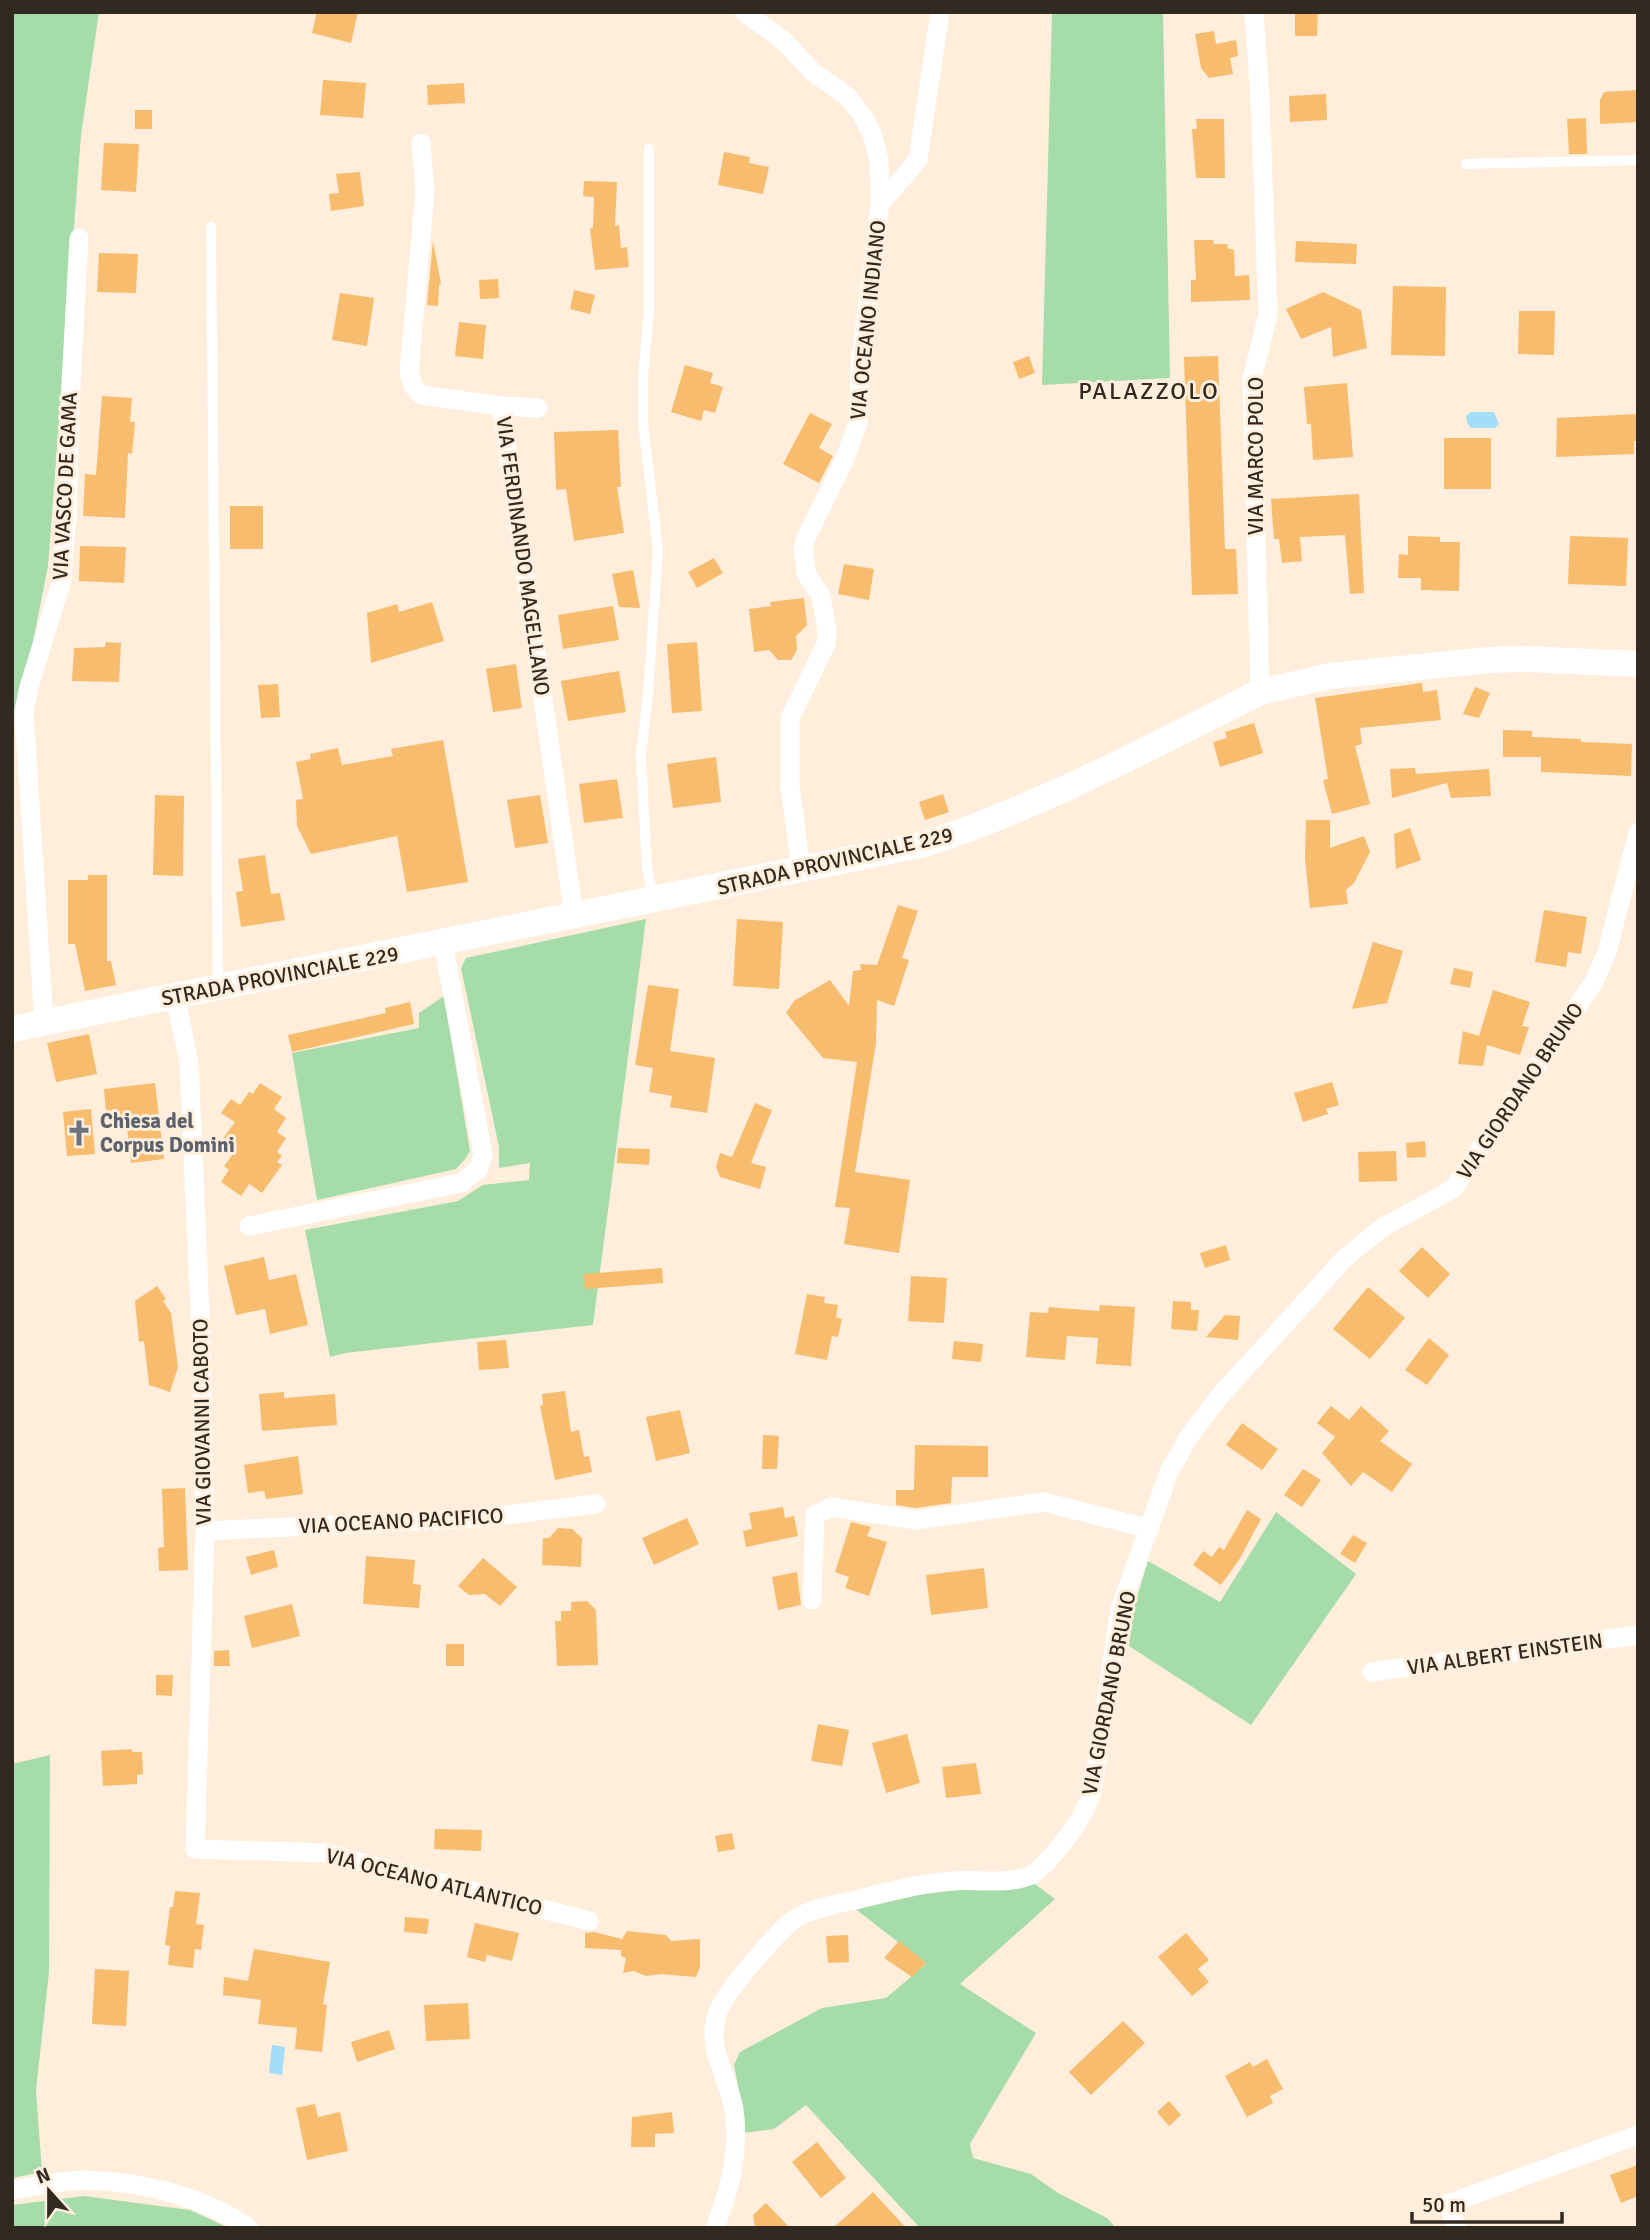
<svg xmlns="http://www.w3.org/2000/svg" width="1650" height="2240" viewBox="0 0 1650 2240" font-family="Signika,sans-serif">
  <rect width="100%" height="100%" fill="#feeedb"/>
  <path fill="#a6dcaa" d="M12 12H99L81 135 48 566 19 713 12 714Z
    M1052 12H1163L1170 378 1042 385Z
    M646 919 593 1325 345 1353 330 1357 305 1230 458 1201 483 1185 529 1180 530 1163 499 1168V1147L461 968 466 958Z
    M444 996 470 1151 466 1158 456 1169 317 1200 292 1053 419 1028V1013Z
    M1276 1512 1356 1574 1251 1725 1129 1646 1134 1607 1148 1561 1220 1602Z
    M50 1755 49 1972 36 2090 42 2172 12 2178V1764Z
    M1032 1882 1055 1899 960 1984 1036 2033 970 2144 973 2158 1031 2174 1058 2193 1107 2218 1116 2228H920L806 2105 774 2129 743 2133 742 2106 734 2065 740 2052 822 2008 886 1998 926 1964 853 1907 913 1895Z
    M84 2196 190 2210 229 2228H12V2205Z"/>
  <path fill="#a2def7" d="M1471 412H1494L1499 424 1495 428H1471L1467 423 1466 416Z
    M272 2045 285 2047 282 2075 269 2073Z"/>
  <path fill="#f7bc6d" d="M317 12H358L351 43 312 33Z
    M1295 12H1318L1317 36H1295Z
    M1214 31 1216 44 1236 40 1238 56 1230 58 1233 74 1209 78 1201 68 1195 34Z
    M323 80 366 83 363 118 320 115Z
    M464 83 465 103 428 105 427 85Z
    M1638 90V122L1600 124V100L1604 92Z
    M1326 94 1327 120 1290 122 1289 96Z
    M135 110H152V129H135Z
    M1586 118 1587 154H1569L1567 119Z
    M1196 119H1224L1225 178H1196L1192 129H1197Z
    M104 143 139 144 136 192 101 190Z
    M724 152 750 157 749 163 769 167 763 194 718 185Z
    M360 172 364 206 331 211 329 194 339 193 336 174Z
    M584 181 617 182 615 226 619 225 621 248 627 247 629 267 595 270 590 228H593L594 197 583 196Z
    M1194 240H1213L1214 244H1228L1227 248 1234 250 1235 276 1249 275 1250 300 1191 302V280H1196Z
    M433 241 441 284 439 285 438 306 427 305Z
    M1296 241 1357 244 1356 264 1295 262Z
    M99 253 138 254 136 293 97 292Z
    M498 279 499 298 480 299 479 280Z
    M1393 286 1446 287 1445 356 1391 355Z
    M574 290 595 295 590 314 570 309Z
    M1323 292 1361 310 1367 348 1333 357 1331 327 1301 339 1286 309Z
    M340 293 374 298 367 346 332 340Z
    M1519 311H1555L1554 355 1518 354Z
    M459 322 486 325 483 359 455 356Z
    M1029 356 1035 373 1019 379 1013 362Z
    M1218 356 1225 549H1236L1238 594 1192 595 1184 357Z
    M685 365 713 373 710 383 723 387 715 413 704 410 701 421 671 412Z
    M1347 383 1353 457 1313 460 1311 424H1307L1304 387Z
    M102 396 132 398 130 422H135L132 454 128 453 125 518 83 516 85 474 96 475Z
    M810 413 832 424 819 448 833 456 819 483 783 464Z
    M1638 414V441H1634V454L1556 457 1557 418Z
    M618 430 621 487H617L624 533 574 541 566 489 556 490 554 432Z
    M1444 438H1491V489H1444Z
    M1359 494 1364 593 1350 594 1345 535 1300 537 1302 561 1282 563 1279 539H1274L1271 499Z
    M230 506H263V549H230Z
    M1408 536 1440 537V542H1460L1459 591 1421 590V578H1398L1399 554 1408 555Z
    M1570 536 1628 538 1626 586 1568 584Z
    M80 546 126 547 124 583 79 581Z
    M714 558 723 573 697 588 688 572Z
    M844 564 874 569 869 600 838 594Z
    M633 570 640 608 619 607 612 574Z
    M804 598 807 625 796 636 797 650 791 660H778L769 650 754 652 749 609 771 606 770 602Z
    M432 602 444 641 371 663 367 613 397 604 399 612Z
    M613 606 619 640 563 649 558 615Z
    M106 642 121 643 119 682 72 681 74 648 105 647Z
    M697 642 702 711 672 713 667 644Z
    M516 664 522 708 493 712 486 669Z
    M619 671 626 712 568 721 561 681Z
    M1422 683 1423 692 1437 690 1441 720 1360 728 1362 744 1355 746 1370 804 1332 814 1323 780 1328 779 1315 698Z
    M278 684 280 717 261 718 258 685Z
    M1475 687 1490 693 1479 718 1463 714Z
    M1254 723 1263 753 1220 767 1213 742 1227 738 1225 732Z
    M1503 730 1532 731V737L1581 739V742L1632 744 1631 776 1541 772V757H1503Z
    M443 740 468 882 407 892 397 836 311 854 297 826 296 800 303 799 296 762 311 759 310 754 338 748 342 765 393 756 391 749Z
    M716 757 721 802 673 808 667 764Z
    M1415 768 1416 774 1489 769 1491 796 1451 798 1447 783 1392 798 1390 769Z
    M617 779 623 818 584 823 579 784Z
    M943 794 949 812 925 820 919 802Z
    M155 795 184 796 183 876 153 875Z
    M540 795 548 843 515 848 507 800Z
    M1306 820H1330V848L1364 836 1370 852 1354 883 1346 890 1348 904 1310 908 1305 859Z
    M1410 828 1421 860 1396 869 1394 834Z
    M265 855 271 894 280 893 285 920 241 927 236 892 243 891 238 859Z
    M88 875H107V961H111L116 985 85 991 75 944H68V880H88Z
    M898 905 918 911 902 958 909 960 894 1006 877 1000 876 1043 855 1172 910 1180 899 1253 844 1244 850 1208 835 1207 857 1062 823 1058 786 1013 794 1001 830 980 849 1006 853 971 861 970 860 964 877 965Z
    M1544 910 1587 917 1581 954 1568 952 1566 967 1535 962Z
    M737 919 783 922 779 989 733 986Z
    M1373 942 1403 951 1387 1003 1352 1009Z
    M1454 968 1473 972 1470 988 1450 984Z
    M648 985 679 989 670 1051 715 1058 707 1113 670 1107 672 1096 649 1092 653 1068 635 1065Z
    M1493 990 1530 1002 1522 1026 1529 1027 1520 1055 1487 1045 1483 1066 1458 1064 1463 1031 1479 1036Z
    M410 1002 414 1024 292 1052 288 1035 386 1013 385 1008Z
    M89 1034 97 1074 56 1082 47 1043Z
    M1332 1082 1339 1105 1326 1109 1328 1114 1303 1122 1294 1093Z
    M155 1083 164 1159 131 1163 126 1120 107 1122 104 1089Z
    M260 1083 282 1097 274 1109 286 1118 277 1132 286 1138 277 1152 282 1156 277 1162 282 1165 262 1193 249 1184 241 1196 221 1182 229 1170 224 1166 233 1154 219 1144 235 1122 221 1113 231 1099 240 1105 249 1092 253 1094Z
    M755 1103 772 1110 751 1163 766 1167 760 1189 720 1177 716 1167 720 1153 732 1157Z
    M91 1109 95 1154 67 1156 63 1112Z
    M1425 1141 1426 1157 1407 1158 1406 1143Z
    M618 1148 650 1149 649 1165 617 1163Z
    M1396 1151 1397 1181 1359 1182 1358 1152Z
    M1226 1245 1230 1260 1205 1268 1200 1253Z
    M1422 1247 1450 1274 1428 1298 1399 1271Z
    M264 1257 269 1280 296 1274 308 1325 270 1334 265 1309 236 1315 224 1266Z
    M662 1268 663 1283 585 1289 584 1274Z
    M911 1276 947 1278 944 1323 908 1321Z
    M157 1286 166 1299 163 1301 171 1313 178 1367 170 1392 149 1385 144 1341 139 1342 135 1301Z
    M1368 1287 1405 1318 1370 1359 1333 1329Z
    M807 1294 825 1297 824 1303 838 1305 836 1317 842 1319 838 1337 832 1336 827 1360 795 1354Z
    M1173 1301 1191 1302V1310H1199L1197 1331 1171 1329Z
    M1100 1305 1135 1307 1131 1366 1096 1364 1098 1338 1067 1336 1065 1360 1026 1357 1030 1312 1048 1313 1049 1307 1099 1311Z
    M1225 1315 1240 1316 1238 1340 1206 1337Z
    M1429 1338 1449 1355 1427 1385 1405 1370Z
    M506 1340 509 1368 479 1370 477 1342Z
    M954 1341 983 1344 981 1362 952 1359Z
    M565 1391 571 1432 579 1430 584 1457 589 1456 592 1472 555 1480 540 1406 543 1405 542 1394Z
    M284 1392V1398L335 1394 337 1425 262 1431 259 1394Z
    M1331 1406 1349 1420 1361 1406 1389 1431 1380 1441 1412 1464 1392 1492 1363 1472 1351 1486 1322 1453 1335 1437 1317 1423Z
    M680 1410 690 1453 656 1461 646 1417Z
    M1242 1423 1278 1449 1262 1470 1226 1445Z
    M763 1435 779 1436 777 1469H762Z
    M915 1445 988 1446V1477H952L951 1503 916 1508 896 1505V1490H914Z
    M298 1456 303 1494 266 1499 264 1491 248 1493 244 1465Z
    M1303 1469 1321 1480 1302 1507 1284 1495Z
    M185 1488 188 1570 159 1571 158 1548 164 1547 162 1489Z
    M783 1507 785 1518 794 1516 798 1536 746 1547 743 1531 752 1529 749 1513Z
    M1247 1510 1261 1519 1239 1560 1221 1585 1193 1565 1203 1551 1212 1557 1219 1547 1224 1550Z
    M687 1518 699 1544 654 1565 642 1538Z
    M851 1522 871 1527 867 1536 887 1542 869 1596 845 1588 849 1577 835 1572Z
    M558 1528 572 1529 582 1538 581 1567 542 1565 543 1538H549Z
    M1353 1535 1367 1543 1355 1563 1340 1554Z
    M274 1550 278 1567 251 1575 246 1557Z
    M366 1556 415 1560 413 1584 421 1585 419 1608 363 1604Z
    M483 1558 517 1587 500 1606 485 1594 469 1595 458 1586Z
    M984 1568 988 1608 931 1615 926 1575Z
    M797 1572 801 1605 778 1610 772 1577Z
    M587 1601 596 1610 598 1665 557 1666 555 1621H561V1611H571V1602Z
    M292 1604 300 1636 252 1648 244 1616Z
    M446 1644H464V1666H446Z
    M229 1650 230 1666H214V1651Z
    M156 1675H173L172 1696 156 1695Z
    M818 1724 849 1730 842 1766 811 1761Z
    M907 1734 920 1783 886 1793 872 1743Z
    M132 1749V1752H142L143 1774 137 1775V1784L103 1786 101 1751Z
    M976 1763 981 1794 946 1798 942 1767Z
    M435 1829 482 1830 481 1851 434 1849Z
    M732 1833 735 1849 718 1852 715 1836Z
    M175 1891 200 1893 196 1924 204 1925 201 1950 195 1949 193 1968 168 1965 170 1946 165 1945 170 1907H173Z
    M405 1917 429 1919 427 1934 404 1932Z
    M475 1923 519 1933 512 1961 487 1955 485 1962 467 1957Z
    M627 1931 666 1935 671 1941 700 1939V1967L696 1977 661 1974 646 1976 634 1971 623 1973 626 1958 621 1956V1950L585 1948V1933L594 1932 622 1939Z
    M1186 1933 1209 1960 1198 1969 1209 1982 1192 1996 1158 1957Z
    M848 1935 849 1962 828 1963 826 1936Z
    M899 1941 926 1963 912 1977 884 1958Z
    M254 1949 330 1962 323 2004 327 2005 322 2052 295 2049 297 2028 258 2024 261 2000 223 1995 224 1977 248 1981Z
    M95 1969 129 1971 126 2026 92 2024Z
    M468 2003 470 2039 426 2041 424 2005Z
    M1123 2021 1145 2043 1091 2095 1069 2072Z
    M389 2030 395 2049 357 2062 351 2042Z
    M1267 2059 1283 2089 1270 2096 1273 2103 1247 2117 1225 2076 1250 2062 1253 2067Z
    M1169 2101 1181 2115 1169 2126 1157 2112Z
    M315 2104 318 2117 340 2112 348 2151 307 2160 296 2108Z
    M672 2112 674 2133 655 2134V2147H631L632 2117Z
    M817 2142 846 2178 821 2198 792 2162Z
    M1638 2165V2196L1621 2203 1610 2175Z
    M873 2192 906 2228H833L859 2205Z
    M766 2203 790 2228H755L753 2215Z"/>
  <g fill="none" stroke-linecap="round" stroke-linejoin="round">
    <path stroke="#fff" stroke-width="10" d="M649 149V310L643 377V422L658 551 648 693 641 756 647 869 653 896
      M1466 164 1638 160
      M211 227 218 985"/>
    <path stroke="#fff" stroke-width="19" d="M744 12 784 41 813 72 848 97 862 115 872 134 879 160 880 204
      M1254 12 1260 97 1268 314 1252 378 1260 692
      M421 143 425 191 409 373 413 386 421 395 501 406 574 916
      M501 406 538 408
      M801 870 790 785V718L826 644 827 630 821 596 807 575 803 548 806 538 845 459 858 422 860 366 880 204 918 160 940 12
      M175 997 189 1062 201 1337 205 1531 195 1849 325 1853 589 1921
      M44 1023 24 711 29 687 61 583 67 516 71 384 79 238
      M249 1226 461 1183 479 1169 483 1154 443 943
      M205 1531 481 1518 596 1504
      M812 1600 815 1515 831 1507 916 1520 1044 1502 1150 1529
      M1372 1672 1638 1635
      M12 2190C36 2186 63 2180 87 2180 143 2182 202 2196 249 2228
      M715 2228C729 2190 738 2161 735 2119 733 2080 701 2047 720 2007 730 1988 782 1924 800 1916 817 1907 838 1904 856 1900 887 1892 918 1884 950 1881 975 1879 1006 1885 1029 1876 1045 1869 1079 1824 1086 1807 1089 1801 1091 1794 1093 1787L1120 1609 1169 1472 1190 1435 1219 1397 1345 1258 1383 1227 1453 1189 1594 982 1607 952 1638 833
      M1457 2228 1448 2204 1638 2135"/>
    <path stroke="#fff" stroke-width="26" d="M12 1029 925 844C1042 806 1150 747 1260 692L1331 676 1489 660 1526 659 1638 664"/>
  </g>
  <defs>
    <g id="church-bare" transform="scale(2.1)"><path d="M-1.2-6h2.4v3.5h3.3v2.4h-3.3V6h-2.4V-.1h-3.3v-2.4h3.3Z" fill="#6b7280" stroke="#feeedb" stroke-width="2.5" paint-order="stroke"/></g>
  </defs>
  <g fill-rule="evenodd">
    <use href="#church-bare" x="79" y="1133"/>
  </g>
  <g text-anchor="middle" stroke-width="6" stroke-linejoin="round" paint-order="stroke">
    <g font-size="21" fill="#322a21" stroke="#feeedb">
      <text transform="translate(868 320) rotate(-84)" y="7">VIA OCEANO INDIANO</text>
      <text transform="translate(1256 456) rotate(-90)" y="7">VIA MARCO POLO</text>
      <text transform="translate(65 486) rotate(-87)" y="7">VIA VASCO DE GAMA</text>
      <text transform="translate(523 556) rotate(82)" y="7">VIA FERDINANDO MAGELLANO</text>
      <text transform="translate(835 861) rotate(-13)" y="7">STRADA PROVINCIALE 229</text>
      <text transform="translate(280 976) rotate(-11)" y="7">STRADA PROVINCIALE 229</text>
      <text transform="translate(1520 1091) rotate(-56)" y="7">VIA GIORDANO BRUNO</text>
      <text transform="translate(202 1422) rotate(-91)" y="7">VIA GIOVANNI CABOTO</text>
      <text transform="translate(401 1521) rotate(-3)" y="7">VIA OCEANO PACIFICO</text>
      <text transform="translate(1505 1654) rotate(-8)" y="7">VIA ALBERT EINSTEIN</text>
      <text transform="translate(1109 1693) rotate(-79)" y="7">VIA GIORDANO BRUNO</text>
      <text transform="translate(434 1882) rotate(14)" y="7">VIA OCEANO ATLANTICO</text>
    </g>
    <g font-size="21" font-weight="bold" fill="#5b616d" stroke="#feeedb" text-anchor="start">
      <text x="100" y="1128">Chiesa del<tspan x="100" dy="24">Corpus Domini</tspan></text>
    </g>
    <g font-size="24" letter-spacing="2" fill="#322a21" stroke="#feeedb">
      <text x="1149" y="399">PALAZZOLO</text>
    </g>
  </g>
  <rect width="1650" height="2240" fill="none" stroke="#322a21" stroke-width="28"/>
  <g transform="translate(49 2191) rotate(339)" stroke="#feeedb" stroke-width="5" paint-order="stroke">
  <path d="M0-5L12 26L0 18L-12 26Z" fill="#322a21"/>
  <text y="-10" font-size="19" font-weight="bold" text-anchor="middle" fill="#322a21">N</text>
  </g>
  <path d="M1412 2212v10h150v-10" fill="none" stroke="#322a21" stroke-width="3.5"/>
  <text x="1422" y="2212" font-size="21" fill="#322a21" stroke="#feeedb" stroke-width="5" paint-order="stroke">50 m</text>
</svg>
